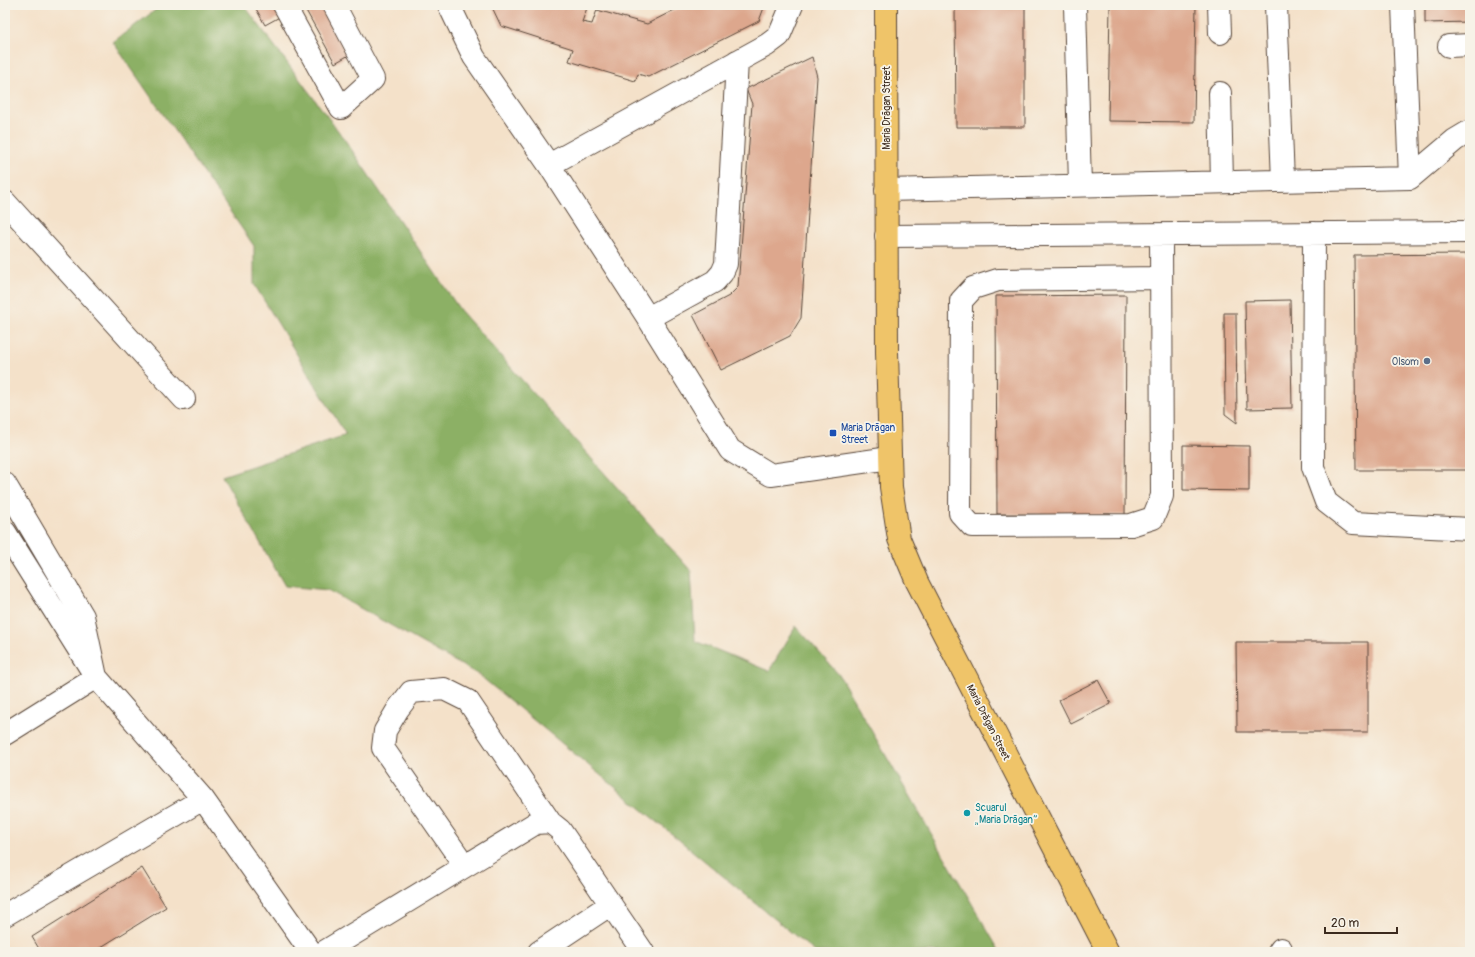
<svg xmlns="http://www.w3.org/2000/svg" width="1475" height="957" viewBox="0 0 1475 957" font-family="Pangolin,sans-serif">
  <rect width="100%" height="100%" fill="#f7f3e8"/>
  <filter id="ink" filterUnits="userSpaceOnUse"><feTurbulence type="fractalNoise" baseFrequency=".025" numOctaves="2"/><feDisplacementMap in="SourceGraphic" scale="8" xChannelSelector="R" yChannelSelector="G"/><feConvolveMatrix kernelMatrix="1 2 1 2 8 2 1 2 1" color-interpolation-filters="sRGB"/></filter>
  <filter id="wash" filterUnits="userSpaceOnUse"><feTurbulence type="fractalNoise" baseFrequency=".012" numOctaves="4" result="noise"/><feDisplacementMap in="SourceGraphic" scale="16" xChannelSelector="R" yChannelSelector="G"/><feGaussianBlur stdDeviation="0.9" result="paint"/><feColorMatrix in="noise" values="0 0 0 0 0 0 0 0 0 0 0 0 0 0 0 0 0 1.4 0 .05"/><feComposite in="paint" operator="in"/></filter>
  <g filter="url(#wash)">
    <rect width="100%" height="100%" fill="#f4e1c9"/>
    <path fill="#8cb065" stroke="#646d42" d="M162 5H244L345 140 460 310 691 571 695 641 769 671 796 626 839 675 1000 952H815L479 675 328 590 285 586 222 476 346 435 254 284V246L113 42Z"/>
    <g id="blocks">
      <path fill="#dda78d" d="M254 5H280L285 14 265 25Z
        M303 5H333L358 50 335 63Z
        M491 5H588L582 22 592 24 597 10 647 24 684 5H765L759 21 648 77 638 74 635 81 569 61 573 49 501 26Z
        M955 5H1025V127H956Z
        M1110 5H1196L1194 122 1108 121Z
        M1425 5H1470V22L1425 23Z
        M812 57 817 77 801 318 790 336 721 370 693 315 729 296 738 287 752 104 746 89Z
        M1470 254V470H1356L1354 255Z
        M1126 295 1125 515 997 514 996 296Z
        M1290 300 1292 408 1247 409 1245 301Z
        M1224 313H1236L1237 423 1225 414Z
        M1183 445 1249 446V491L1183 490Z
        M1236 642H1368V732H1237Z
        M1098 680 1111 704 1071 724 1059 700Z
        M142 868 166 907 93 952H41L32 937Z"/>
    </g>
  </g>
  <g filter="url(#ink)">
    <use href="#blocks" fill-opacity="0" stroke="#574538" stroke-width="1"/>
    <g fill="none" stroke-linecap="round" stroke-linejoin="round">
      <g stroke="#574538" stroke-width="24">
        <path id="minor" d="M284 5 341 108 373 79 334 5
          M449 5 474 57 549 165 648 318 730 450 771 475 890 458
          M1075 5 1080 185
          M1219 5 1220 33
          M1276 5 1283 181
          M1403 5 1410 178
          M1449 46 1470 45
          M1220 93 1222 182
          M549 165 767 45 779 36 792 5
          M886 190 1410 178 1455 140 1470 131
          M5 202 184 399
          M1314 233 1313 467 1326 502 1353 523 1470 529
          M886 236 1470 232
          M1160 278 998 280 973 288 961 301 960 513 972 526 1131 525 1153 518 1162 496 1161 235
          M648 318 715 281 722 273 726 264 737 61
          M5 484 83 616 96 677 5 734
          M5 532 96 677 203 799 311 952
          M465 866 383 748 385 731 398 709 411 692 444 689 468 701 550 822
          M5 915 203 799
          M324 952 536 823 550 822 560 830 643 952
          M539 952 611 904
          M1279 952 1281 949"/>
      </g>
      <g stroke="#574538" stroke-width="24">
        <path id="major" d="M886 5 887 352 891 487 899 539 917 582 1108 952"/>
      </g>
      <use href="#minor" stroke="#fff" stroke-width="22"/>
      <use href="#major" stroke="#efc469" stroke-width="22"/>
    </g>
  </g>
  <circle fill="#5c6f8a" stroke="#f7f3e8" stroke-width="1.5" cx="1427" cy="361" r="4"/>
  <rect fill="#1a4fb4" stroke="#f7f3e8" stroke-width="1.5" x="829" y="429" width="8" height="8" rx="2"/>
  <circle fill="#0f9aa8" stroke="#f7f3e8" stroke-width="1.5" cx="967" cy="813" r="4"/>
  <g text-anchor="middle" stroke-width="3.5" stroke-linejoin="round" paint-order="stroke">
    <g font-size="10" fill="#3b2a1e" stroke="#f7f3e8">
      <text transform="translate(886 108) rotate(-90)" y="4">Maria Drăgan Street</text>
      <text transform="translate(989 722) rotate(63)" y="4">Maria Drăgan Street</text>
    </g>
    <g font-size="10" fill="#4e5e75" stroke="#f7f3e8" text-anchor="end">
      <text x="1419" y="365">Olsom</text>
    </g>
    <g font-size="10" fill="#164399" stroke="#f7f3e8" text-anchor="start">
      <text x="841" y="431">Maria Drăgan<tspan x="841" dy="12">Street</tspan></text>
    </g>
    <g font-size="10" fill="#0d838f" stroke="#f7f3e8" text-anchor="start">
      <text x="975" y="811">Scuarul<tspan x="975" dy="12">„Maria Drăgan”</tspan></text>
    </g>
  </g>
  <rect width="1475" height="957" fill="none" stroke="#f7f3e8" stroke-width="20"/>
  <path d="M1325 927v6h72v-6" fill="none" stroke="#3b2a1e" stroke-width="2"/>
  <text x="1331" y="927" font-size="12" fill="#3b2a1e" stroke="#f7f3e8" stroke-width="3" paint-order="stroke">20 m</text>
</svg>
